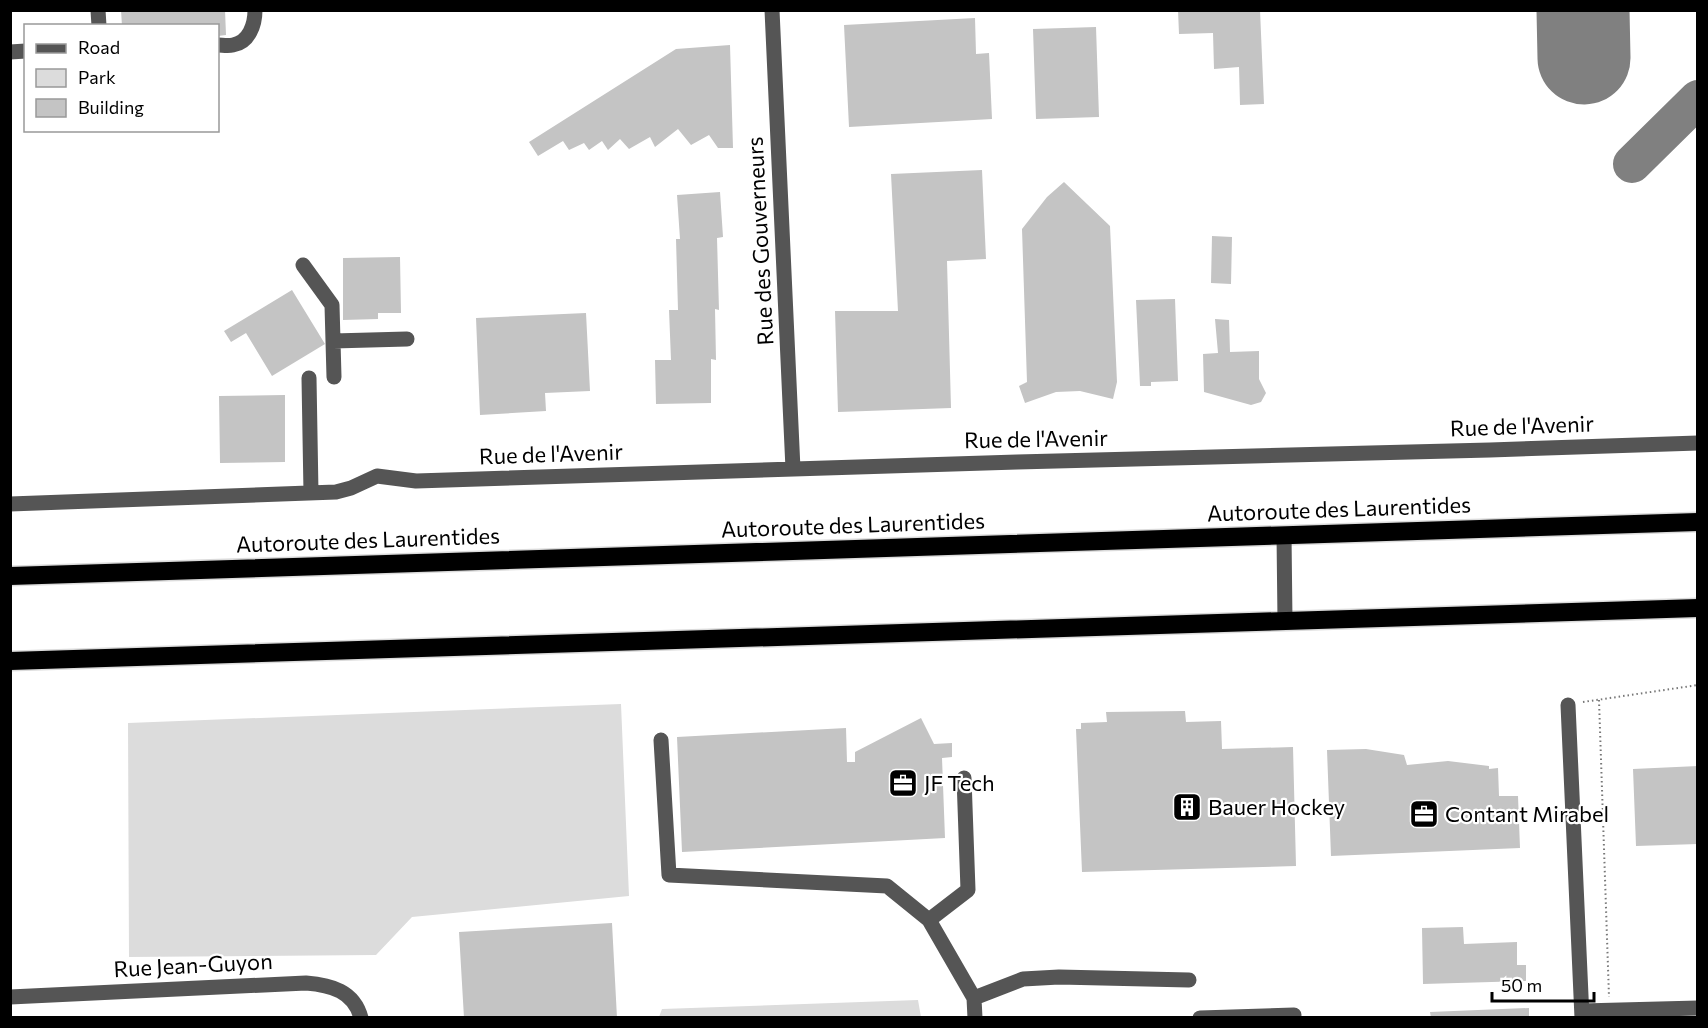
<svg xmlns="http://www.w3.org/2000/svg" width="1708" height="1028" viewBox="0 0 1708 1028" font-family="Commissioner,sans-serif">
  <rect width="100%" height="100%" fill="#fff"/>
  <path fill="#dcdcdc" d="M621 704 629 896 412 917 376 955 129 957 128 723Z
    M918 1000 921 1017H659L662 1009Z"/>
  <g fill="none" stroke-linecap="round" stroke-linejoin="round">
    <path stroke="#808080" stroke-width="38" d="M1632 164 1698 99"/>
    <path stroke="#808080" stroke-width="93" d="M1583 10 1584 58"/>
  </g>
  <path fill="#c4c4c4" d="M121 10H225L226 35 218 36V26H122Z
    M1178 10H1260L1264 104 1240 105 1239 67 1214 69 1213 33 1179 34Z
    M975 18 976 54 989 53 992 119 849 127 844 25Z
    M1096 27 1099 117 1036 119 1033 29Z
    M730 45 733 148H718L709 135 691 145 678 129 655 147 650 137 629 149 620 139 608 150 602 141 589 150 584 143 569 150 563 141 538 156 529 142 676 49Z
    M982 170 986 259 947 261 951 408 838 412 835 311H898L891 174Z
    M1064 182 1110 226 1117 382 1113 399 1080 391 1056 392 1025 403 1019 386 1027 382 1022 229 1047 197Z
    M720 192 723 237 717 238 719 310 715 309 716 360 711 359V403L656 404 655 360H671L669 310H678L676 239H680L677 195Z
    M1212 236 1232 237 1231 284 1211 283Z
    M400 257 401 313H378V319L343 320V258Z
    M292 290 325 344 272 376 246 333 231 342 224 331Z
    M1175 299 1178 381 1151 382V386H1140L1136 300Z
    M586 313 590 391 545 393 546 411 480 415 476 318Z
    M1215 319 1229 320 1230 352 1259 351V379L1266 393 1261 402 1251 405 1204 392 1203 354 1218 353Z
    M285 395V462L220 463 219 396Z
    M1185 711 1186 722 1221 721 1222 749 1293 747 1296 866 1082 872 1076 729H1081V723L1107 722 1106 712Z
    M921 718 934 744 952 743V757L942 758 945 838 682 852 677 737 846 728 847 762H855V752Z
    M1366 749 1404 755 1407 765 1448 761 1489 766V769L1498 768 1499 796H1518L1520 848 1331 856 1327 750Z
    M1698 766V844L1636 846 1633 769Z
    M612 923 617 1018H464L459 932Z
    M1463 927 1464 944 1517 942V965H1526V981L1423 984 1422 928Z
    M1529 1008V1018H1431L1430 1012Z"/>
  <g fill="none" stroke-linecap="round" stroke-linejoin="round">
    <g stroke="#dbdbdb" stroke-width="21">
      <path id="highway" d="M10 576 1698 522
        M10 661 1698 608"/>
    </g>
    <path stroke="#777" stroke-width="2" stroke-dasharray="1.5 3" stroke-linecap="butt" d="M1599 700 1609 997
      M1583 702 1698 685"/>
    <path stroke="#555" stroke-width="15" d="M98 10 99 26
      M772 10 793 469
      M218 45C222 45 228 46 233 45 249 42 255 25 255 10
      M10 52 26 51
      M303 265 332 305 334 377
      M333 341 407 339
      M309 378 311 493
      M10 504 336 492 351 488 377 476 416 481 1017 462 1490 450 1698 443
      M1284 535 1285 621
      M1568 705 1582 1018
      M661 740 669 875 887 886 929 920 974 998 975 1018
      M929 920 968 890 964 778
      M10 997 306 983C331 985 354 991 361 1018
      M974 998 1023 979 1059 977 1189 980
      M1582 1011 1698 1008
      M1200 1018 1294 1015"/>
    <use href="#highway" stroke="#000" stroke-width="18"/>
  </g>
  <defs>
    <g id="office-square" transform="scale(1.5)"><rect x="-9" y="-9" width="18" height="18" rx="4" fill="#000" stroke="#fff"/><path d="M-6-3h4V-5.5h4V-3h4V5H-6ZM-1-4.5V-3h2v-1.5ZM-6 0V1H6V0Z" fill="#fff"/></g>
    <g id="building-square" transform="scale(1.5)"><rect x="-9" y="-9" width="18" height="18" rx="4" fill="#000" stroke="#fff"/><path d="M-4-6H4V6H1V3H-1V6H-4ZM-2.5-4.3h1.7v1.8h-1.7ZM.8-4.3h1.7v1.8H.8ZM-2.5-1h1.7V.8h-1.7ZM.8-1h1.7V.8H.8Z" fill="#fff"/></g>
  </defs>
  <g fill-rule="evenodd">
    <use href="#office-square" x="903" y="783"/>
    <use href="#building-square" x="1187" y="807"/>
    <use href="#office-square" x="1424" y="814"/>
  </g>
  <g text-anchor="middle" stroke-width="4.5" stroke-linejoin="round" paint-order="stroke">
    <g font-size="22" fill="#000" stroke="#fff">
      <text transform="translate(760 241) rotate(-93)" y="8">Rue des Gouverneurs</text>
      <text transform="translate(1522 426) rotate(-2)" y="8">Rue de l'Avenir</text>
      <text transform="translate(1036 439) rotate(-1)" y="8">Rue de l'Avenir</text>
      <text transform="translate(551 454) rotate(-2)" y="8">Rue de l'Avenir</text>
      <text transform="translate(1339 509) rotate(-2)" y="8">Autoroute des Laurentides</text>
      <text transform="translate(853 525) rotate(-2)" y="8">Autoroute des Laurentides</text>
      <text transform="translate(368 540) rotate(-2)" y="8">Autoroute des Laurentides</text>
      <text transform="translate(193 965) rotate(-3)" y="8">Rue Jean-Guyon</text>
    </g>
    <g font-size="22" fill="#000" stroke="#fff" text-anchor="start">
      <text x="924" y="791">JF Tech</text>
      <text x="1208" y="815">Bauer Hockey</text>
      <text x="1445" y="822">Contant Mirabel</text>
    </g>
  </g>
  <rect width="1708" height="1028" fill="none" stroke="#000000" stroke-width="24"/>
  <rect x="24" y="24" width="195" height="108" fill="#ffffff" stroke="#999999" stroke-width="1.5"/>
  <rect x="36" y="44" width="30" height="9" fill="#555555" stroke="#999999" stroke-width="1.5"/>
  <text x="78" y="54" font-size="18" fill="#000000">Road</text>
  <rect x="36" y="69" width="30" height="18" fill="#dcdcdc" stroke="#999999" stroke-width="1.5"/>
  <text x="78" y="84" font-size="18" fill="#000000">Park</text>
  <rect x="36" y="99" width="30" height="18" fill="#c4c4c4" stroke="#999999" stroke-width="1.5"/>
  <text x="78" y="114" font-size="18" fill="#000000">Building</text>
  <path d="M1492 992v9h102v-9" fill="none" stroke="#000000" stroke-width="3"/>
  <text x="1501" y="992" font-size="18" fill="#000000" stroke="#ffffff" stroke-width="4.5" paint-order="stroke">50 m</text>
</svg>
